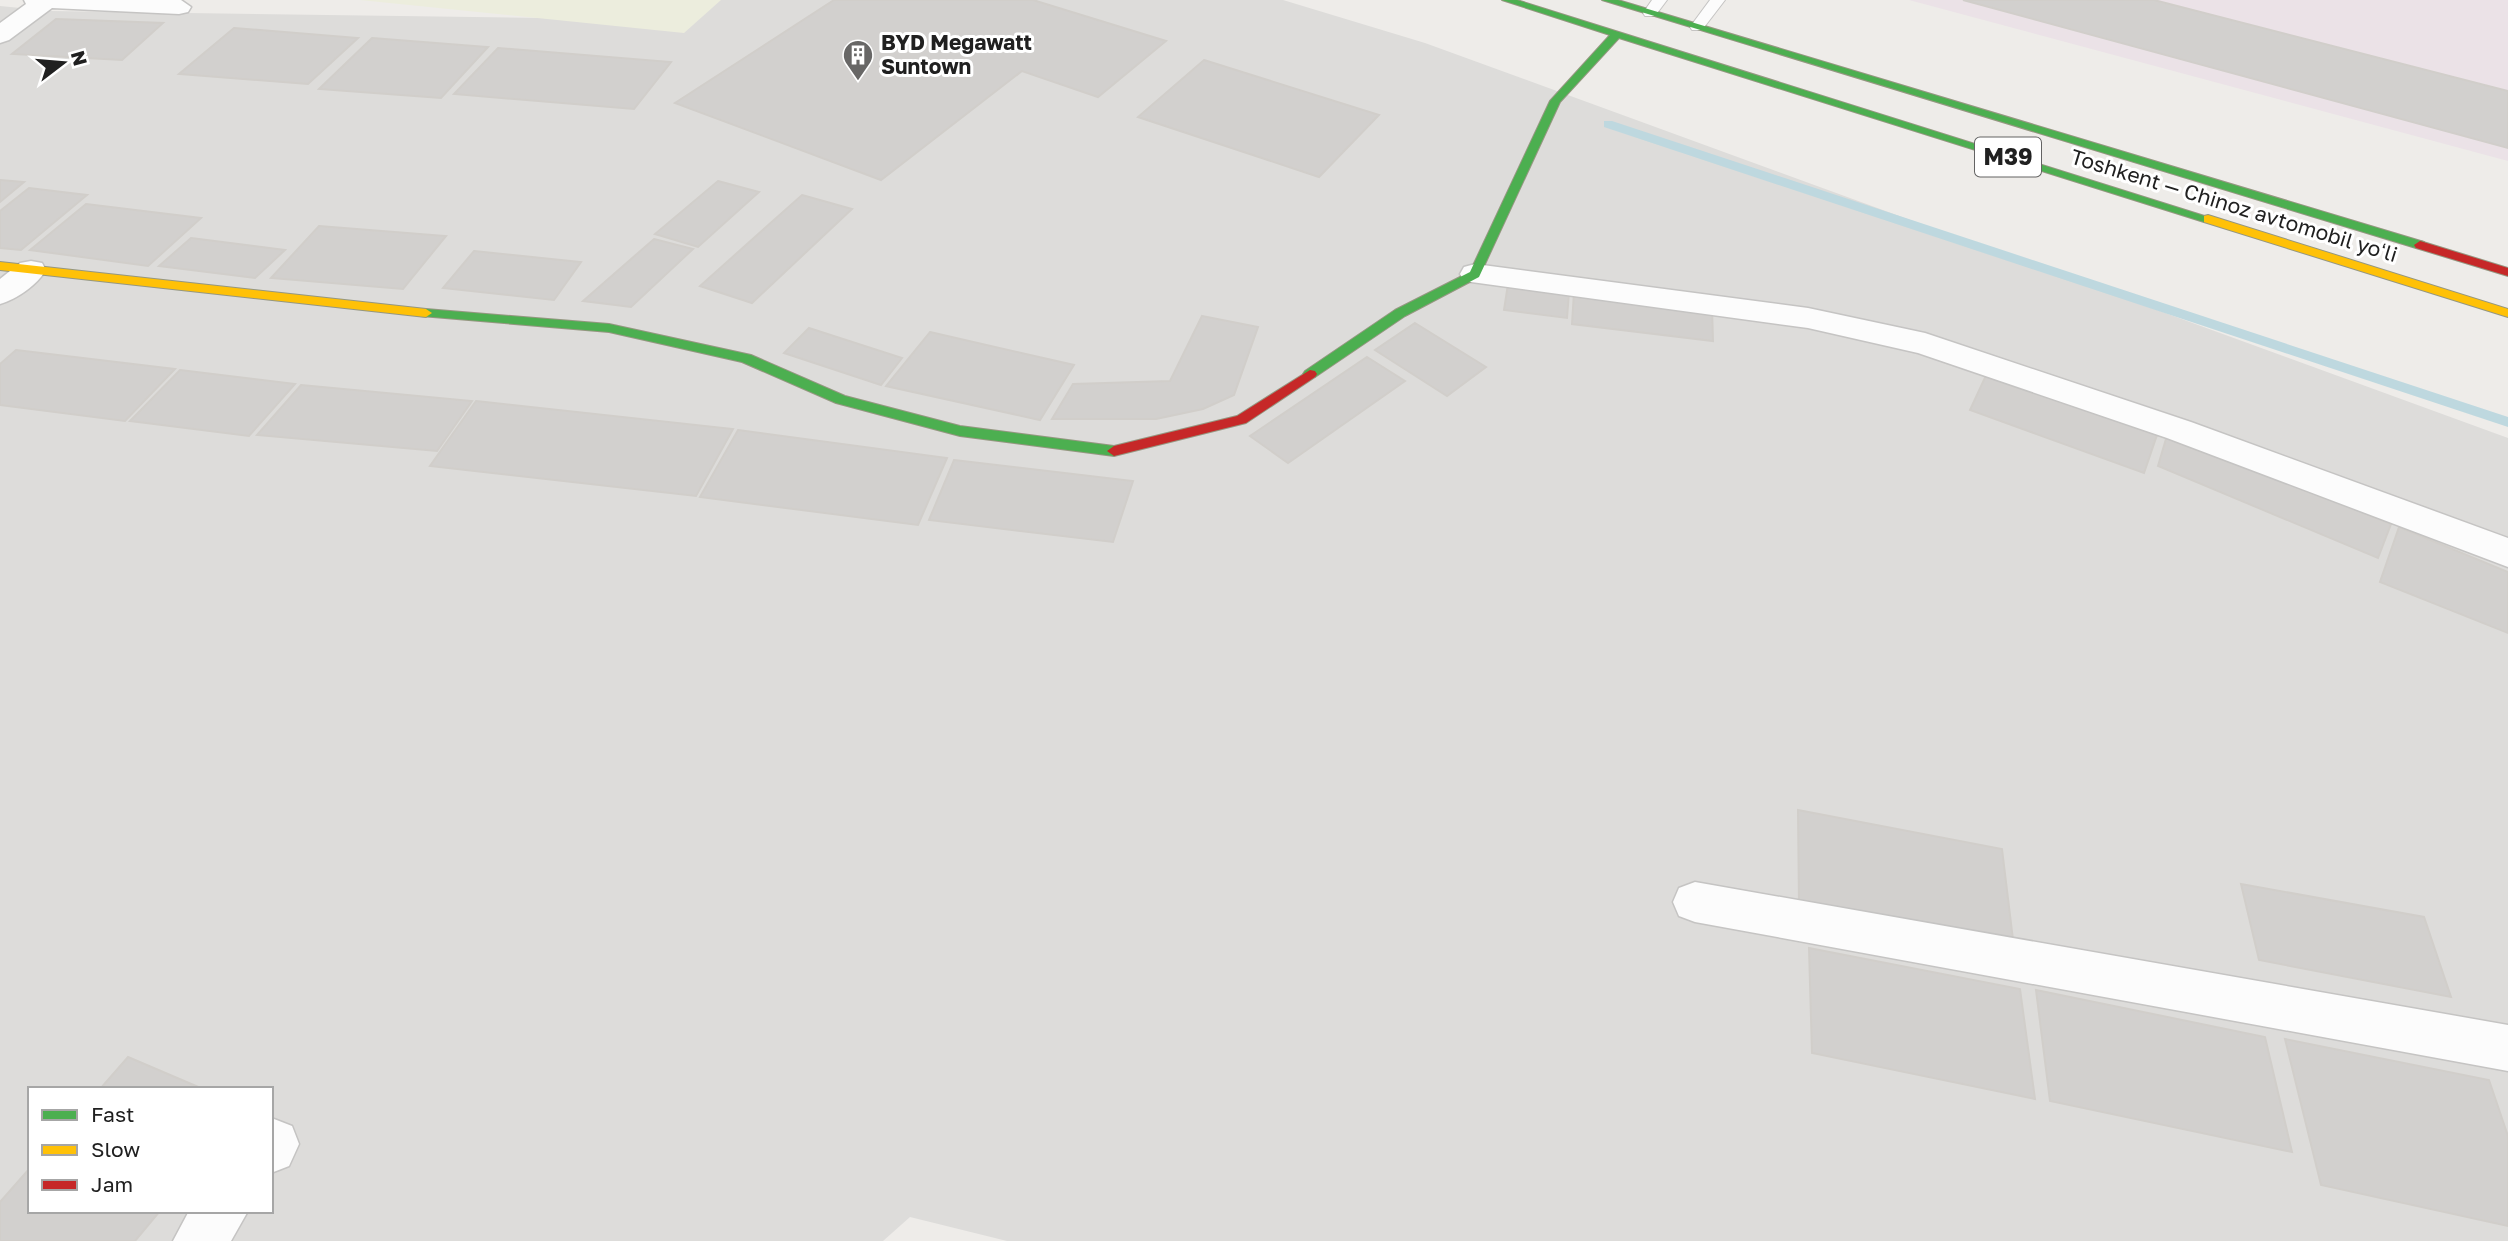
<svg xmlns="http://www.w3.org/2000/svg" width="2508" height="1241" viewBox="0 0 2508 1241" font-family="'Golos Text',sans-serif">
  <rect width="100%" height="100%" fill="#eeece9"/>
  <path fill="#dddcda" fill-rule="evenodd" d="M718 0H1283L1425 43 2508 438V1241H1007L910 1217 883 1241H0V6L51 11 681 20ZM30 1089H271V1211H30Z"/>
  <path fill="#ebe2e7" d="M1909 0H2508V161Z"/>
  <path fill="#eceddd" d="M360 0H721L684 33Z"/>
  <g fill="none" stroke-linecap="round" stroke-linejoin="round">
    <path fill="#bed8df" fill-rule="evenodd" d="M1604 121H1612L2508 417V427L1604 127Z"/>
  </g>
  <path fill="#d2d0ce" stroke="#d1ceca" stroke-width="2" d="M834 0H1033L1166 41 1098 97 1022 71 881 180 675 103Z
    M1963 0H2154L2508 91V148Z
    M56 19 163 23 122 60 12 54Z
    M234 28 358 38 308 84 179 74Z
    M372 38 488 47 441 98 319 89Z
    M498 48 671 62 634 109 454 94Z
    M1204 60 1379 115 1319 177 1138 117Z
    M0 180 24 182 0 202Z
    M718 181 759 192 698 247 655 234Z
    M29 188 87 195 21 250 0 248V211Z
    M802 195 852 209 752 303 700 286Z
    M86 204 201 218 148 266 30 250Z
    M319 226 446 236 403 289 271 278Z
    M191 238 285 250 255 278 159 266Z
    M654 239 693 249 631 307 583 301Z
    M474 251 581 262 554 300 443 288Z
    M1508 284 1569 292 1567 318 1504 310Z
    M1574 292 1712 308 1713 341 1572 324Z
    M1202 316 1258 327 1234 395 1203 409 1156 419H1052L1073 384 1170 381Z
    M1415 323 1486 367 1447 396 1375 350Z
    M809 328 902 358 881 385 784 353Z
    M930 332 1074 365 1040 420 886 386Z
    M16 350 175 369 125 421 0 405V364Z
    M1367 357 1405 381 1288 463 1250 436Z
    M1989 369 2159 429 2144 473 1970 410Z
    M180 370 295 384 249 436 130 421Z
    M301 385 472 401 437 451 257 435Z
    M476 401 733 429 696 496 430 466Z
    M738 430 947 458 918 525 700 497Z
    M2168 432 2391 524 2378 558 2158 466Z
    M954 460 1133 481 1113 542 929 520Z
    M2399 527 2508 572V633L2380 582Z
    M1798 810 2002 849 2014 948 1799 904Z
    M2241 884 2424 917 2451 997 2259 960Z
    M1809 948 2020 989 2035 1099 1812 1053Z
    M2036 990 2265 1037 2292 1152 2050 1101Z
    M2285 1039 2489 1080 2508 1136V1226L2321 1185Z
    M128 1057 203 1089H100Z
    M30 1168V1211H160L135 1241H0V1202Z"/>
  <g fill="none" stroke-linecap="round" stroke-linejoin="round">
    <g stroke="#c5c4c3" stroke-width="2">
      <path id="lane" d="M1652 0H1667L1655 16H1645L1643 13Z
        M1710 0H1725L1702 30H1692L1690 27Z"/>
    </g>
    <g stroke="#c5c4c3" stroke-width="3">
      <path id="street" d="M24 0H181L191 7 188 12 179 14 52 8 9 40 0 43V23L26 4Z
        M31 261 42 263 46 270C37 285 17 299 0 304V279L20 263Z
        M1475 264 1808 308 1925 333 2191 422 2508 538V567L2167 438 1918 353 1808 328 1464 281 1460 274 1464 267Z
        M1695 882 2508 1025V1071L1695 922 1679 916 1673 902 1679 888Z
        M274 1119 292 1126 299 1144 289 1166 271 1173V1120Z
        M189 1211H248L231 1241H173Z"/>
    </g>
    <g stroke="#959781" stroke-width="2">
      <path id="fast" d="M1502 0H1517L2214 219 2212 222H2204L1619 38 1560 102 1479 277 1405 316 1315 377H1305L1303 374 1305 371 1395 310 1470 272 1550 101 1610 35Z
        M1602 0H1618L2424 242 2426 245 2424 248H2416Z
        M426 309 609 324 751 355 845 396 960 426 1114 446 1121 451 1114 456 960 436 836 403 742 362 609 332 421 316V310Z"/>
    </g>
    <g stroke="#959781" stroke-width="2">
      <path id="slow" d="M2208 215 2508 309V317L2204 222V216Z
        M0 262 426 309 432 313 426 317 0 270Z"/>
    </g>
    <g stroke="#959781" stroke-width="2">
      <path id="jam" d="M2420 241 2508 268V276L2416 248 2414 245Z
        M1310 370 1315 371 1317 374 1315 377 1246 423 1114 456 1107 451 1114 446 1237 416Z"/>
    </g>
    <use href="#lane" fill="#fcfcfc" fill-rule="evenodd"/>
    <use href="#street" fill="#fcfcfc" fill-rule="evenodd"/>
    <use href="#fast" fill="#4caf50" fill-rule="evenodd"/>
    <use href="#slow" fill="#ffc107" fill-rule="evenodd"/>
    <use href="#jam" fill="#c62828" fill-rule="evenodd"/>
  </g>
  <defs>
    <g id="building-pin" transform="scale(1.575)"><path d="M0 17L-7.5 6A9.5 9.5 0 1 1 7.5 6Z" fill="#686766" stroke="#fff"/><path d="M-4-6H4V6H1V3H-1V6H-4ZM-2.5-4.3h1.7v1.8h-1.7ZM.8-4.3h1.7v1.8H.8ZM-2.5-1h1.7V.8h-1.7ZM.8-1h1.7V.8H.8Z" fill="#fff"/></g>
  </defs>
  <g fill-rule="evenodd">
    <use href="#building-pin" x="858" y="55"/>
  </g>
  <g text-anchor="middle" stroke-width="6" stroke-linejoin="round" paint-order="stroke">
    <g font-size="21" font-weight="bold" fill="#202020" stroke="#fff" text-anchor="start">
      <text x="881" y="50">BYD Megawatt<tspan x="881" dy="24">Suntown</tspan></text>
    </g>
    <g font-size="21" fill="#202020" stroke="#fff">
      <text transform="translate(2234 206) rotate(17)" y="7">Toshkent — Chinoz avtomobil yoʻli</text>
    </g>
    <rect fill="#fff" stroke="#636363" stroke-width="2" x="1975" y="137.5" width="66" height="39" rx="5"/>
    <g font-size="23" font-weight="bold" fill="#202020">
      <text x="2008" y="165">M39</text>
    </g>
  </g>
  <rect x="28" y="1087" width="245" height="126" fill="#ffffff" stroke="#a6a6a6" stroke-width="2"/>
  <rect x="42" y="1110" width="35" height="10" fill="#4caf50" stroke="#a6a6a6" stroke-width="2"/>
  <text x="91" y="1122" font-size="21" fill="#202020">Fast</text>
  <rect x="42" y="1145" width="35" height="10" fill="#ffc107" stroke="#a6a6a6" stroke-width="2"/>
  <text x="91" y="1157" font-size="21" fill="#202020">Slow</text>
  <rect x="42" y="1180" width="35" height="10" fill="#c62828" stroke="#a6a6a6" stroke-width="2"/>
  <text x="91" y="1192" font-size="21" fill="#202020">Jam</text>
  <g transform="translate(63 63) rotate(74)" stroke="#ffffff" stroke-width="5" paint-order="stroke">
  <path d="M0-5L12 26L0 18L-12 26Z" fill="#202020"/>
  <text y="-10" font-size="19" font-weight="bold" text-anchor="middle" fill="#202020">N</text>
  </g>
</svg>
